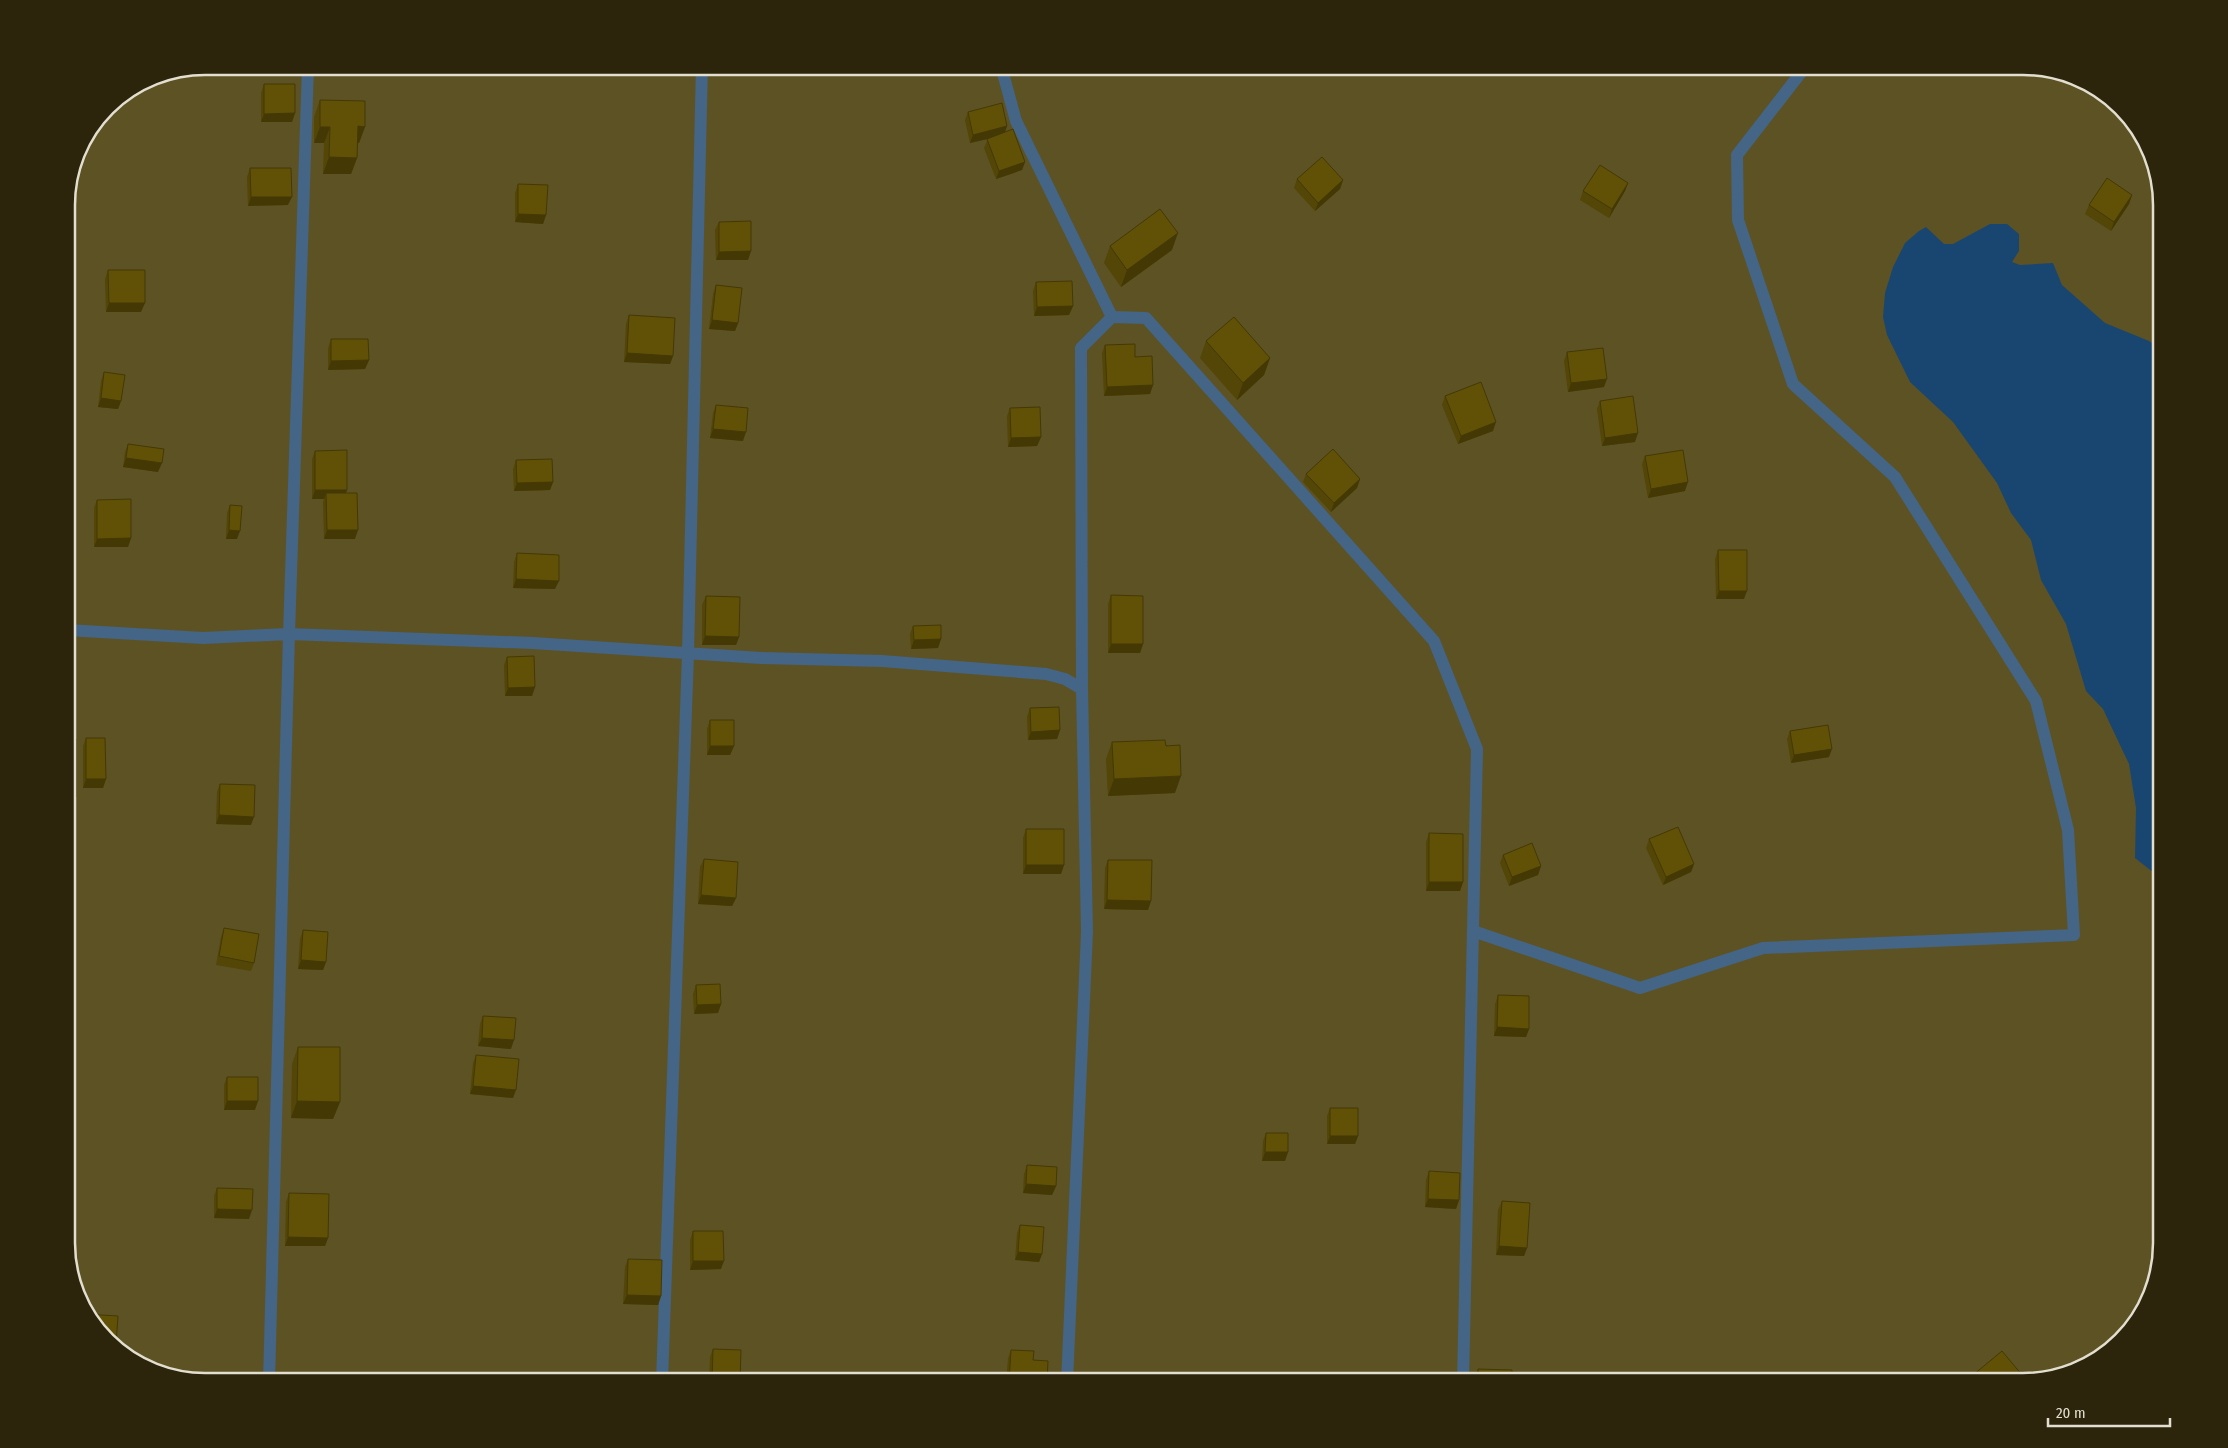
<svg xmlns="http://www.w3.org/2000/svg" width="2228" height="1448" viewBox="0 0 2228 1448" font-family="'Fira Sans Condensed',sans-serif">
  <rect width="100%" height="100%" fill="#362f16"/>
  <path fill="#5d5224" d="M205 66H2023L2100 89 2143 136 2162 205V1243L2139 1320 2092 1363 2023 1382H205L128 1359 85 1312 67 1252V196L80 144 107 107 152 77Z"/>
  <path fill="#194671" d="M1990 224H2007L2019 234V251L2012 262 2020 265 2053 263 2062 285 2105 323 2149 341 2162 350V872L2154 873 2135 858 2136 808 2129 764 2103 709 2086 691 2066 624 2041 580 2031 540 2011 513 1997 483 1953 422 1910 382 1887 335 1883 317 1885 293 1893 267 1905 243 1919 231 1926 227 1944 244H1953Z"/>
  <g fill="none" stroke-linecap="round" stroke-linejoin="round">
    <path stroke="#446586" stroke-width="12" d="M1001 66 1016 121 1112 317
      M67 630 203 638 289 634 533 643 761 658 882 661 1046 674 1065 679 1082 689 1087 932 1067 1382
      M1082 689 1081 348 1112 317 1146 318 1434 641 1477 749 1463 1382
      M1473 931 1640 988 1763 948 2074 935 2068 830 2036 701 1895 477 1793 384 1738 220 1737 155 1806 66
      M269 1382 289 634 308 66
      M662 1382 688 654 702 66"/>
  </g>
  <path fill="#534606" d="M644 66H684L681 75 644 76Z
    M264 84 295 113 292 122H261V93Z
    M320 100 365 127 359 143H358L357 158 351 174H323L324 143H314V117Z
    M968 112 1007 126 1005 132 1025 162 1022 170 996 179 984 148 988 139 970 143 965 120Z
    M250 168 288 205 248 206 247 177Z
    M1297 179 1343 180 1340 189 1315 211 1294 188Z
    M1628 183 1625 191 1609 218 1580 200 1583 191Z
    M518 184 546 215 543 224 515 222V193Z
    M2132 195 2129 204 2111 231 2085 214 2089 205Z
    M719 222 751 251 748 260H716L715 230Z
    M1110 246 1172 250 1121 287 1104 263Z
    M108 270 141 312H106L105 279Z
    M1036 282 1073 306 1069 315 1034 316 1033 291Z
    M716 285 738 323 735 331 709 329 713 294Z
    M629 315 673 356 670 364 624 362 626 324Z
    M331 339 369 360 365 369 328 370V348Z
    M1206 341 1270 358 1264 375 1237 400 1200 358Z
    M1105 345 1135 357 1153 385 1150 394 1104 396 1102 353Z
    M1567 352 1604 387 1568 392 1564 361Z
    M104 372 121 401 118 409 98 407 101 381Z
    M1445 396 1493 431 1458 444 1442 405Z
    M1600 401 1635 442 1602 446 1597 409Z
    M716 405 743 441 710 438 713 413Z
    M1010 408 1041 437 1037 446 1008 447 1007 416Z
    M128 444 158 472 123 467 125 452Z
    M315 451 347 490 346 493 355 539H324L323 502 324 499H312V459Z
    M1645 456 1685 491 1648 498 1642 464Z
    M516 460 553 482 550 490 514 491 513 469Z
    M1306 474 1360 479 1357 488 1331 512 1303 482Z
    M97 500 131 538 128 547H94V508Z
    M230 505 237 539H226L227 513Z
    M1718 550 1744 599H1716L1715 559Z
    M517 553 555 589 513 588 514 562Z
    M1111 595 1143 644 1140 653H1108V604Z
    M706 596 739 637 736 645H702V605Z
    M913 626 941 639 938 648 911 649 910 634Z
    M507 657 535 687 532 696H505L504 665Z
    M1030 708 1060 730 1057 739 1028 740 1027 717Z
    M710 720 734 746 730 755H707V729Z
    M1790 731 1829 757 1791 763 1787 739Z
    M86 738 106 779 103 788H83V746Z
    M1112 742 1175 793 1108 796 1106 759Z
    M220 784 251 825 216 824 217 792Z
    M1026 829 1064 865 1061 874H1023V838Z
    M1429 833 1463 882 1460 891H1426V842Z
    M1649 839 1694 864 1691 872 1663 885 1646 848Z
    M1503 855 1541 866 1538 875 1509 886 1500 863Z
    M704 859 736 898 732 906 698 904 700 867Z
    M1108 860 1151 901 1148 910 1104 909 1105 868Z
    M224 928 254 963 251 971 216 965 221 937Z
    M303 930 326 962 323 970 298 969 300 939Z
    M696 985 721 1004 718 1013 694 1014 693 994Z
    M1498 995 1529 1029 1526 1037 1494 1036 1495 1004Z
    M483 1016 511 1049 478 1046 480 1024Z
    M298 1047 340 1102 333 1119 291 1118 292 1064Z
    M476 1055 513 1098 470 1094 473 1063Z
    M227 1077 255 1110H224V1085Z
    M1330 1108 1358 1136 1355 1144H1327V1116Z
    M1266 1133 1288 1152 1285 1161H1262L1263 1141Z
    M1027 1165 1056 1186 1052 1195 1023 1193 1024 1174Z
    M1429 1171 1459 1200 1456 1209 1425 1207 1426 1180Z
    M217 1188 249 1219 214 1218V1196Z
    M289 1193 328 1238 325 1246H285L286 1202Z
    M1502 1201 1527 1248 1524 1256 1496 1255 1498 1210Z
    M1020 1225 1042 1254 1039 1262 1015 1260 1017 1233Z
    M693 1231 721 1269 690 1270V1240Z
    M628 1259 661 1296 658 1305 623 1304 625 1267Z
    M713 1349 740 1382H709L710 1357Z
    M1011 1350 1033 1360 1047 1382H1006L1008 1358Z
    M1478 1369 1512 1382H1475V1378Z
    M1973 1375 2020 1382H1971Z"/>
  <path fill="#443905" d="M684 67 681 75 644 76 647 68Z
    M295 113 292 122H261L264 114Z
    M358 126 365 127 359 143H352Z
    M1007 126 1004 135 970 143 973 135Z
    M320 127H330L324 143H314Z
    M329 157 357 158 351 174H323Z
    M1025 162 1022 170 996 179 999 171Z
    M1343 180 1340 189 1315 211 1318 203Z
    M1628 183 1625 191 1609 218 1612 209Z
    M2132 195 2129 204 2111 231 2114 222Z
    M251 197H292L288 205 248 206Z
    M518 214 546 215 543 224 515 222Z
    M1178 233 1172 250 1121 287 1127 270Z
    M751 251 748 260H716L719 252Z
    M109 303H145L141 312H106Z
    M1073 306 1069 315 1034 316 1037 307Z
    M712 320 738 323 735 331 709 329Z
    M627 353 673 356 670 364 624 362Z
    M1270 358 1264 375 1237 400 1243 383Z
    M369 360 365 369 328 370 331 361Z
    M1607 379 1604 387 1568 392 1571 383Z
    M1153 385 1150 394 1104 396 1107 387Z
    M101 398 121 401 118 409 98 407Z
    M1496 422 1493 431 1458 444 1461 436Z
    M713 429 746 432 743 441 710 438Z
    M1638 433 1635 442 1602 446 1605 438Z
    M1041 437 1037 446 1008 447 1011 438Z
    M126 458 162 463 158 472 123 467Z
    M1360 479 1357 488 1331 512 1334 503Z
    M553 482 550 490 514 491 517 483Z
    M1688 482 1685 491 1648 498 1651 489Z
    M315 490H347L344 498 326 493 324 499H312Z
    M229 530 240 531 237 539H226Z
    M327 530H358L355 539H324Z
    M131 538 128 547H94L97 539Z
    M516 579 559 581 555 589 513 588Z
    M1719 591H1747L1744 599H1716Z
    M705 636 739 637 736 645H702Z
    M941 639 938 648 911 649 914 640Z
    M1111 644H1143L1140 653H1108Z
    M535 687 532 696H505L508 688Z
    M1060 730 1057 739 1028 740 1031 732Z
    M710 746H734L730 755H707Z
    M1832 749 1829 757 1791 763 1794 755Z
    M1181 776 1175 793 1108 796 1114 779Z
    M86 779H106L103 788H83Z
    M67 797H76L73 805H67Z
    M219 815 254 817 251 825 216 824Z
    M1694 864 1691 872 1663 885 1666 877Z
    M1026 865H1064L1061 874H1023Z
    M1541 866 1538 875 1509 886 1512 877Z
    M1429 882H1463L1460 891H1426Z
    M701 895 736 898 732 906 698 904Z
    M1107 900 1151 901 1148 910 1104 909Z
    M301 960 326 962 323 970 298 969Z
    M721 1004 718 1013 694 1014 697 1005Z
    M1497 1027 1529 1029 1526 1037 1494 1036Z
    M482 1038 514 1040 511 1049 478 1046Z
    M473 1086 516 1090 513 1098 470 1094Z
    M227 1101H258L255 1110H224Z
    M297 1101 340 1102 333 1119 291 1118Z
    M1330 1136H1358L1355 1144H1327Z
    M1265 1152H1288L1285 1161H1262Z
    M1026 1184 1056 1186 1052 1195 1023 1193Z
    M1428 1199 1459 1200 1456 1209 1425 1207Z
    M217 1209 252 1210 249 1219 214 1218Z
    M288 1237 328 1238 325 1246H285Z
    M1499 1246 1527 1248 1524 1256 1496 1255Z
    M1018 1252 1042 1254 1039 1262 1015 1260Z
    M693 1261H724L721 1269 690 1270Z
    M627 1295 661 1296 658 1305 623 1304Z
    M2022 1375 2020 1382H2014Z"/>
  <path fill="#615107" stroke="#443905" d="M647 66H684V67L647 68Z
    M264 84H295V113L264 114Z
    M320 100 365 101V127L358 126 357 158 329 157 330 127H320Z
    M1002 103 1007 126 973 135 968 112Z
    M1013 129 1025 162 999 171 987 139Z
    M1322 157 1343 180 1318 203 1297 179Z
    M1600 165 1628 183 1612 209 1583 191Z
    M250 168H291L292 197H251Z
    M2107 178 2132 195 2114 222 2089 205Z
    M518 184 548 185 546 215 518 214Z
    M1160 209 1178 233 1127 270 1110 246Z
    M751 221V251L719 252V222Z
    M108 270H145V303H109Z
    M1072 281 1073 306 1037 307 1036 282Z
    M716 285 742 288 738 323 712 320Z
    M629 315 675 318 673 356 627 353Z
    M1234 317 1270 358 1243 383 1206 341Z
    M331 339H368L369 360 331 361Z
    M1135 344V357L1152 356 1153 385 1107 387 1105 345Z
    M1603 348 1607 379 1571 383 1567 352Z
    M104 372 125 375 121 401 101 398Z
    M1481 382 1496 422 1461 436 1445 396Z
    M1633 396 1638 433 1605 438 1600 401Z
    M716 405 748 408 746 432 713 429Z
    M1040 407 1041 437 1011 438 1010 408Z
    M128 444 164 449 162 463 126 458Z
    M1333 449 1360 479 1334 503 1306 474Z
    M347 450V490H315V451Z
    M1683 450 1688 482 1651 489 1645 456Z
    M552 459 553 482 517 483 516 460Z
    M326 493H357L358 530H327Z
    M131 499V538L97 539V500Z
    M230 505 242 506 240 531 229 530Z
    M1718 550H1747V591H1719Z
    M517 553 559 555V581L516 579Z
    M1111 595 1143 596V644H1111Z
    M706 596 740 597 739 637 705 636Z
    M941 625V639L914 640 913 626Z
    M534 656 535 687 508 688 507 657Z
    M1059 707 1060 730 1031 732 1030 708Z
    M710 720H734V746H710Z
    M1828 725 1832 749 1794 755 1790 731Z
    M86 738H105L106 779H86Z
    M76 739V797H67V740Z
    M1165 740 1166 746 1180 745 1181 776 1114 779 1112 742Z
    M220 784 255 785 254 817 219 815Z
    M1678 827 1694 864 1666 877 1649 839Z
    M1026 829H1064V865H1026Z
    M1429 833 1463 834V882H1429Z
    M1532 843 1541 866 1512 877 1503 855Z
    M704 859 738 862 736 898 701 895Z
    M1108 860H1152L1151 901 1107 900Z
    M224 928 259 934 254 963 219 956Z
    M303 930 328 932 326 962 301 960Z
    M720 984 721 1004 697 1005 696 985Z
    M1498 995 1529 996V1029L1497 1027Z
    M483 1016 516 1018 514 1040 482 1038Z
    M298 1047H340V1102L297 1101Z
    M476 1055 519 1059 516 1090 473 1086Z
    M227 1077H258V1101H227Z
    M1330 1108H1358V1136H1330Z
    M1266 1133H1288V1152H1265Z
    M1027 1165 1057 1167 1056 1186 1026 1184Z
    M1429 1171 1460 1173 1459 1200 1428 1199Z
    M217 1188 253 1189 252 1210 217 1209Z
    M289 1193 329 1194 328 1238 288 1237Z
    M1502 1201 1530 1203 1527 1248 1499 1246Z
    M1020 1225 1044 1227 1042 1254 1018 1252Z
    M693 1231H723L724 1261H693Z
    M628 1259 662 1260 661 1296 627 1295Z
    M86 1314 118 1316 116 1345Z
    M713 1349 741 1350 740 1382H712Z
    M1011 1350 1034 1351 1033 1360 1048 1361 1047 1382H1009Z
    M2002 1351 2022 1375 2014 1382H1979L1973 1375Z
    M1478 1369 1512 1370V1382H1478Z"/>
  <path d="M0 0H2228V1448H0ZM205 75H2023A130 130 0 0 1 2153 205V1243A130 130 0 0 1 2023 1373H205A130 130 0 0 1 75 1243V205A130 130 0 0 1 205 75Z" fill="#2c250c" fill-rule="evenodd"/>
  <path fill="none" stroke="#e3dfd0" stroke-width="2.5" d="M205 75H2023A130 130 0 0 1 2153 205V1243A130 130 0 0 1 2023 1373H205A130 130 0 0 1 75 1243V205A130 130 0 0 1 205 75Z"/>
  <path d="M2048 1418v8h122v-8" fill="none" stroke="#e3dfd0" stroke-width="2.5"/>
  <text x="2056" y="1418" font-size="15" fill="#e3dfd0" stroke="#2c250c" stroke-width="4" paint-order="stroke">20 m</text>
</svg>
